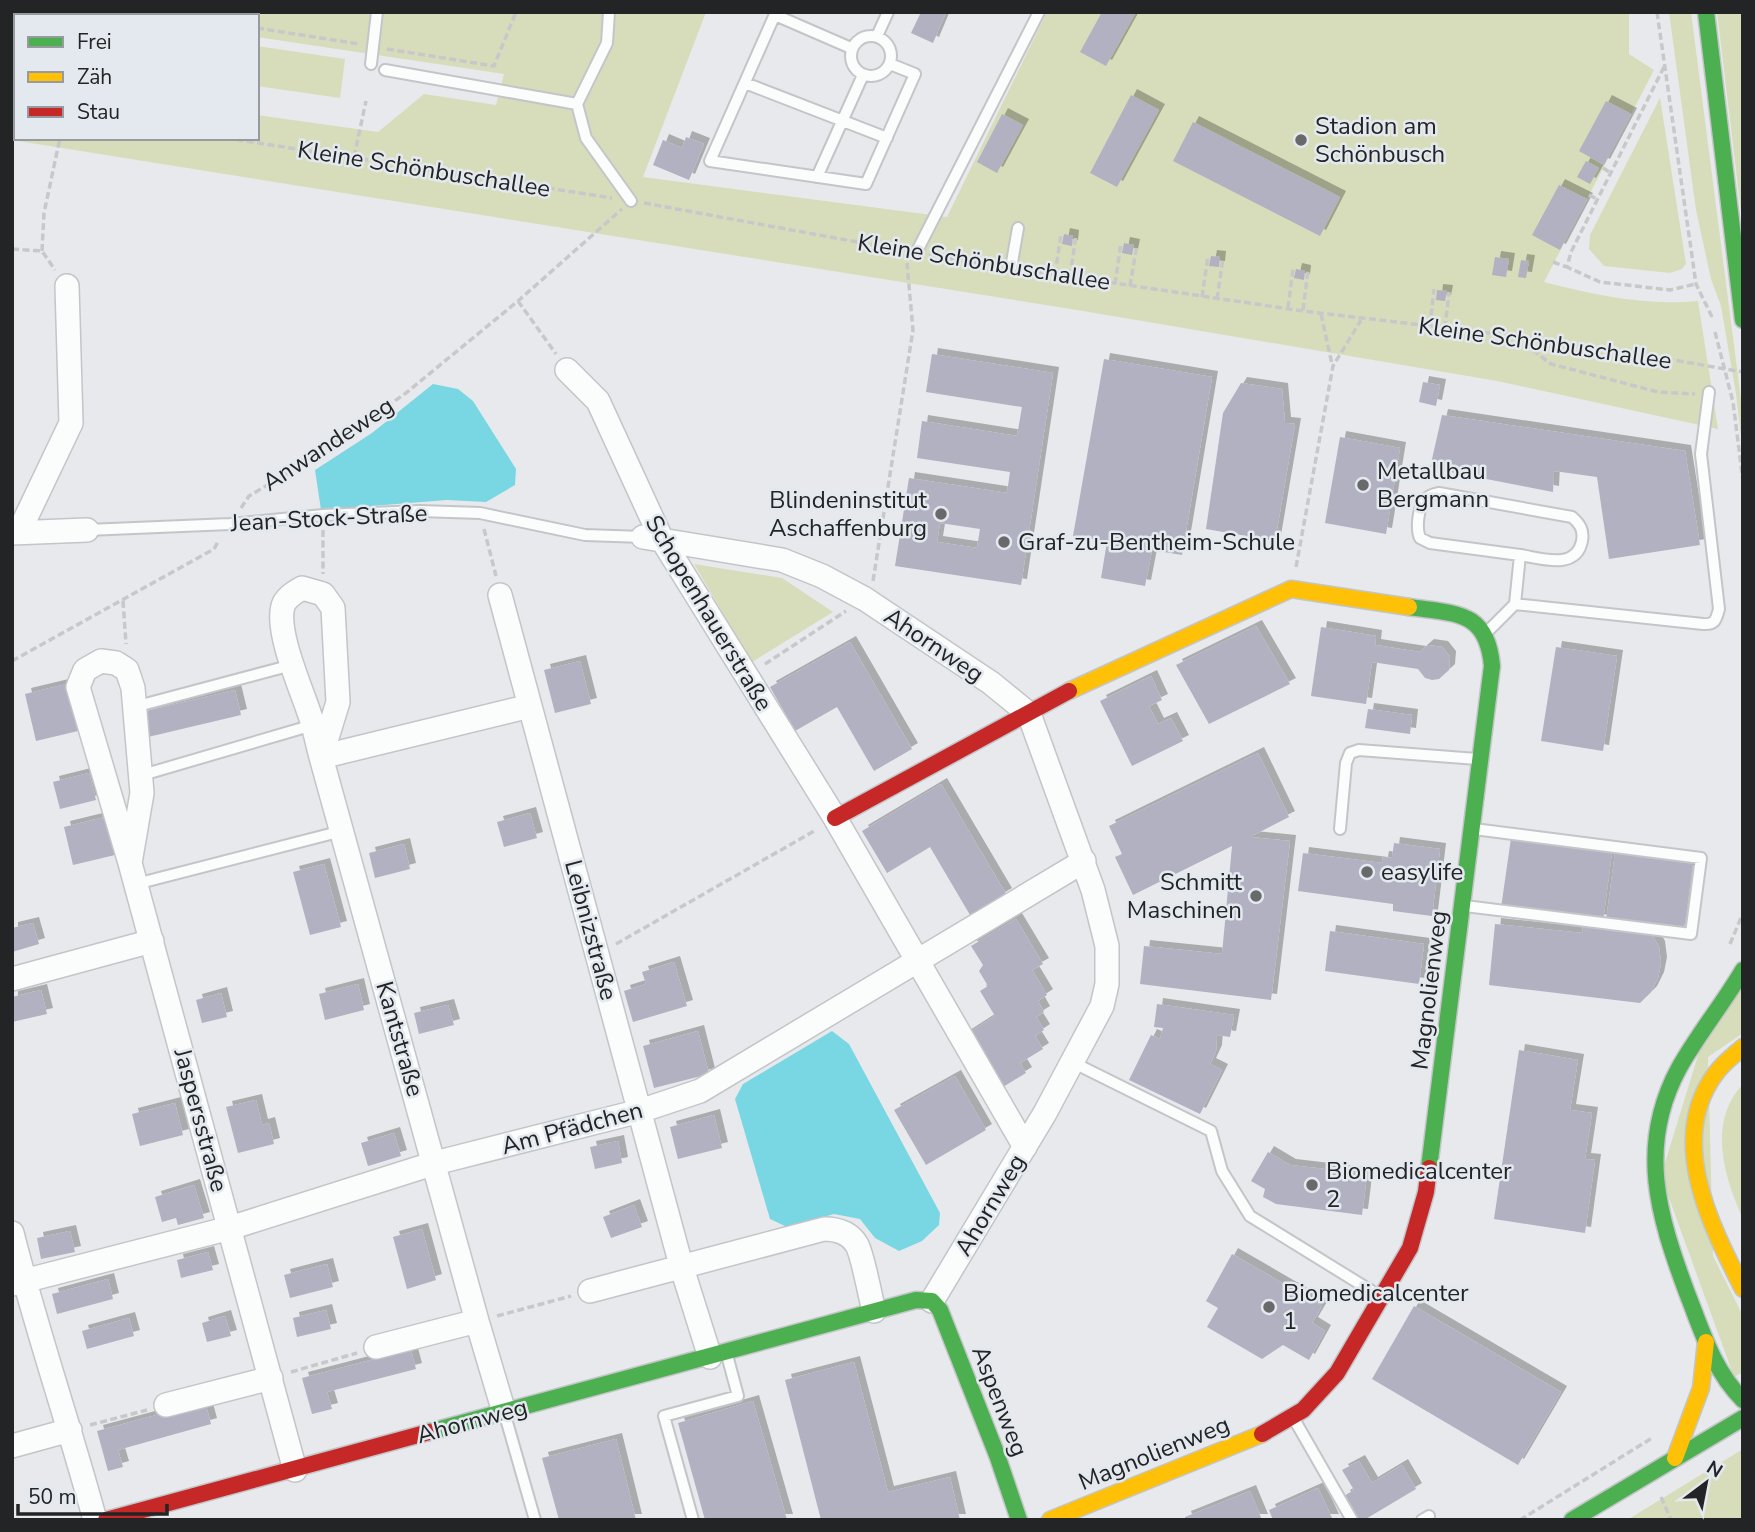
<svg xmlns="http://www.w3.org/2000/svg" width="1755" height="1532" viewBox="0 0 1755 1532" font-family="'Nunito Sans',sans-serif">
  <defs>
    <filter id="shadow"><feDropShadow dx="6" dy="-6" stdDeviation="0" flood-color="#0004"/></filter>
  </defs>
  <rect width="100%" height="100%" fill="#e7e9ec"/>
  <path fill="#d7ddba" d="M89 12H706L643 177 947 217 1047 12H1629V54L1654 70 1544 282C1595 295 1645 306 1698 301L1718 429 1497 381 1083 311 12 140V78L16 79V138H257V115L378 132 424 94 496 105 504 74 257 37V16H113Z
    M1669 12H1691L1743 415V454L1736 394 1721 306 1711 279 1696 210Z
    M1717 12H1743V228Z
    M257 46 345 59 340 98 257 86Z
    M1660 98 1686 264 1682 269 1670 273 1604 266 1589 249 1590 235Z
    M694 564 782 578 833 612 752 662Z
    M1743 981V1033L1708 1057 1713 1256 1743 1316V1372L1734 1377 1661 1176 1703 1039Z
    M1743 1084V1219C1724 1177 1707 1122 1743 1084Z
    M1743 1449V1520H1627Z"/>
  <path fill="#78d7e3" d="M433 384 458 389 473 401 516 469 515 485 486 502 447 500 321 510 315 470 372 433Z
    M832 1031 849 1044 940 1213 939 1225 922 1241 899 1251 875 1238 860 1219 834 1214 787 1227 770 1219 735 1099 743 1084Z"/>
  <path fill="#b1b1c1" fill-rule="evenodd" filter="url(#shadow)" d="M921 12H946L933 43 911 33Z
    M1102 12H1136L1106 66 1080 52Z
    M1131 95 1159 110 1117 187 1090 173Z
    M1606 101 1631 114 1604 165 1579 151Z
    M1002 114 1023 125 997 173 977 162Z
    M1193 122 1340 197 1320 236 1173 161Z
    M686 137 704 144 689 180 653 165 663 140 682 148Z
    M1586 161 1599 168 1590 184 1577 177Z
    M1559 185 1587 199 1560 250 1532 235Z
    M1064 234 1073 236 1072 246 1062 244Z
    M1124 243 1134 245 1132 255 1122 253Z
    M1211 256 1220 257 1219 267 1209 266Z
    M1495 257 1509 259 1506 277 1492 275Z
    M1521 260 1529 261 1526 278 1518 277Z
    M1296 269 1305 271 1304 280 1294 278Z
    M1437 290 1447 291 1445 301 1436 300Z
    M932 354 1053 373 1021 585 895 566 909 478 1007 493 1010 472 917 458 922 421 1017 436 1022 407 926 392ZM940 523 980 529 977 548 937 542Z
    M1104 359 1212 377 1182 555 1152 550 1145 586 1101 578 1107 542 1073 536Z
    M1423 382 1440 385 1436 406 1419 402Z
    M1241 383 1282 389 1285 423 1295 424 1275 541 1206 529 1223 413Z
    M1442 415 1685 451 1700 545 1609 559 1597 477 1554 471 1553 492 1430 468Z
    M1340 437 1400 448 1386 534 1325 523Z
    M1256 626 1290 684 1209 724 1176 665Z
    M1321 627 1376 636 1375 645 1420 652 1428 645 1442 647 1450 657 1449 670 1439 679 1432 680 1425 678 1418 669 1372 662 1366 704 1311 696Z
    M850 642 912 749 874 771 837 707 795 731 770 687Z
    M1556 647 1617 656 1603 751 1541 741Z
    M580 661 591 704 555 713 544 670Z
    M1151 676 1162 700 1149 706 1158 724 1171 718 1183 741 1132 766 1100 701Z
    M67 684 78 731 36 741 25 694Z
    M235 690 241 715 148 737 142 712Z
    M1368 709 1412 715 1410 734 1365 728Z
    M1258 753 1289 817 1250 837 1290 841 1271 1000 1140 984 1144 946 1222 954 1232 846 1133 895 1115 857 1122 854 1109 826Z
    M89 773 96 800 60 809 53 782Z
    M941 784 1006 894 970 915 930 847 887 873 862 831Z
    M530 813 537 838 504 847 497 822Z
    M105 817 115 855 73 865 64 827Z
    M1511 838 1612 852 1603 921 1501 908Z
    M1394 843 1440 849 1432 916 1393 911V904L1298 891 1303 853 1382 863 1383 857 1392 858Z
    M404 844 410 869 375 878 369 853Z
    M1615 853 1693 863 1684 930 1606 921Z
    M324 864 341 927 310 935 293 872Z
    M1016 919 1043 964 1032 970 1047 995 1038 1001 1044 1012 1036 1017 1044 1030 1035 1036 1043 1049 1020 1063 1026 1073 998 1090 964 1036 995 1016 980 991 988 986 979 971 983 965 971 946Z
    M1584 922 1651 933 1659 947 1661 963 1658 978 1651 992 1640 1003 1489 985 1495 924 1582 933Z
    M33 923 39 944 12 952V928Z
    M1330 931 1424 944 1419 984 1325 971Z
    M674 962 687 1006 633 1022 624 991 646 984 642 972Z
    M358 984 364 1010 325 1020 319 994Z
    M41 990 47 1014 12 1022V997Z
    M221 993 227 1017 202 1023 196 1000Z
    M1157 1004 1234 1015 1230 1037 1217 1035 1216 1051 1210 1064 1222 1070 1200 1114 1129 1080 1151 1035 1160 1039 1163 1028 1154 1027Z
    M448 1005 454 1025 419 1034 414 1013Z
    M698 1031 709 1074 654 1088 643 1046Z
    M1519 1050 1578 1060 1570 1110 1592 1113 1585 1159 1595 1160 1585 1233 1494 1219Z
    M955 1076 986 1130 926 1165 894 1110Z
    M256 1100 262 1125 269 1123 274 1144 238 1153 226 1107Z
    M175 1103 183 1135 140 1146 132 1114Z
    M714 1115 722 1148 678 1159 670 1127Z
    M394 1133 401 1156 368 1166 361 1143Z
    M618 1141 622 1163 595 1169 590 1147Z
    M1268 1152 1290 1165 1367 1174 1362 1215 1276 1204 1263 1197 1265 1189 1251 1181Z
    M194 1185 204 1218 178 1225 176 1218 162 1222 155 1197Z
    M634 1205 642 1227 611 1238 603 1217Z
    M422 1229 436 1280 407 1289 393 1237Z
    M70 1231 75 1252 41 1259 37 1238Z
    M208 1252 213 1270 181 1278 177 1260Z
    M1232 1254 1322 1306 1312 1323 1325 1331 1309 1360 1283 1345 1262 1359 1207 1327 1218 1308 1206 1301Z
    M327 1264 333 1287 290 1298 284 1275Z
    M108 1279 113 1299 57 1314 52 1294Z
    M1414 1306 1561 1392 1518 1465 1372 1379Z
    M326 1310 331 1329 297 1337 293 1318Z
    M225 1316 231 1336 207 1342 202 1323Z
    M129 1318 134 1336 87 1349 82 1331Z
    M409 1343 416 1369 327 1392 332 1409 312 1414 302 1378 390 1355Z
    M854 1362 888 1492 950 1477 960 1520H821L785 1380Z
    M753 1401 787 1520H705L678 1423Z
    M205 1402 211 1424 118 1450 123 1467 108 1471 97 1431Z
    M616 1439 636 1520H559L542 1458Z
    M1359 1461 1372 1483 1402 1465 1416 1489 1364 1520H1358L1344 1496 1354 1490 1342 1470Z
    M1318 1488 1333 1520H1273L1269 1510Z
    M1250 1491 1262 1520H1186L1185 1517Z"/>
  <g fill="none" stroke-linecap="round" stroke-linejoin="round">
    <g stroke="#c3c5c8" stroke-width="14">
      <path id="lane" d="M609 12 607 43 577 104 586 138 631 201
        M776 12 710 161 866 184 915 74 890 64
        M775 15 851 48
        M851 56a20 20 0 1 1 40 0a20 20 0 1 1-40 0Z
        M877 36 888 12
        M371 64 377 12
        M385 70 577 104
        M745 83 887 138
        M817 177 863 75
        M916 253 1039 12
        M1011 268 1018 228
        M87 530 230 524 323 515 420 511 480 513 585 535 643 537
        M1515 604 1520 555C1540 558 1576 571 1582 541 1584 530 1580 524 1572 517L1439 493C1433 494 1427 496 1423 502 1418 511 1416 529 1420 538L1430 543 1520 555
        M1488 631 1515 604 1703 624C1715 625 1716 620 1719 609L1701 454 1709 392
        M134 707 292 665
        M139 776 313 725
        M1340 829 1346 763 1350 753 1359 750 1477 759
        M136 884 342 831
        M1465 906 1691 934 1701 858 1474 829
        M1072 1062 1211 1131 1222 1171 1250 1216 1378 1295
        M505 1415 535 1520
        M1294 1419 1352 1520
        M693 1520 664 1416 738 1396 727 1355
        M1422 1520 1429 1516"/>
    </g>
    <g stroke="#c3c5c8" stroke-width="26">
      <path id="street" d="M567 370 598 401 661 538 835 818 1025 1147
        M19 532 71 423 67 286
        M12 533 87 530
        M643 537 782 560 822 576 865 599 991 683 1029 714 1093 890 1107 946V984L1102 1006 1045 1113 932 1301
        M500 595 681 1265 710 1357
        M130 863 78 687 85 670 101 661 116 663 127 670 133 688 142 793 130 863 295 1470
        M12 979 152 941
        M12 1233C36 1329 69 1424 95 1520
        M12 1284 230 1228 435 1163 640 1111 700 1091 1084 861
        M590 1291 824 1229C837 1229 850 1233 857 1245 863 1256 870 1296 874 1311
        M376 1347 477 1321
        M166 1405 271 1378
        M504 1412 477 1321 321 757 338 702 333 608 323 594 302 588C294 593 286 597 283 606 275 634 305 696 313 725 316 736 318 746 321 757L530 706
        M12 1446 70 1430"/>
    </g>
    <g stroke="#c3c5c8" stroke-width="19">
      <path id="fast" d="M1706 12 1743 320
        M1409 607C1456 614 1487 610 1492 666L1429 1168
        M1743 970C1723 1004 1698 1034 1679 1068 1637 1146 1658 1215 1687 1293 1702 1331 1713 1370 1743 1400
        M429 1432 916 1300 932 1301 940 1310 997 1455 1019 1520
        M1572 1520 1743 1418"/>
    </g>
    <g stroke="#c3c5c8" stroke-width="19">
      <path id="slow" d="M1069 691 1291 589 1409 607
        M1743 1047C1734 1055 1723 1063 1716 1073 1666 1139 1711 1226 1743 1289
        M1675 1458 1701 1388 1706 1342
        M1050 1520 1262 1434"/>
    </g>
    <g stroke="#c3c5c8" stroke-width="19">
      <path id="jam" d="M835 818 1069 691
        M1262 1434 1303 1410 1337 1373 1410 1248 1426 1192 1429 1168
        M106 1520 429 1432"/>
    </g>
    <path stroke="#c8c8ca" stroke-width="3.5" stroke-dasharray="7 3.5" stroke-linecap="butt" d="M156 12 178 16
      M1657 12 1696 284 1712 317
      M257 28 359 44
      M387 49 494 66 516 12
      M1664 67 1571 252 1567 267 1600 282 1670 290 1696 284
      M12 104 16 105
      M226 138 612 198
      M354 157 366 101
      M1603 168 1611 173
      M1589 195 1597 199
      M644 203 901 250
      M12 249 42 251 55 270
      M42 251 44 213 60 138
      M929 255 998 266
      M1553 262 1567 267
      M1026 270 1303 311 1515 336 1656 357
      M1055 274 1061 234
      M1070 276 1076 236
      M1115 284 1121 243
      M1130 286 1137 245
      M1202 297 1208 256
      M1217 299 1223 258
      M518 301 556 354
      M1288 308 1293 269
      M1303 310 1308 271
      M1321 314 1332 364
      M1430 326 1434 289
      M1445 328 1449 292
      M1715 332 1733 402 1743 481
      M1516 337 1551 364 1658 392 1695 394
      M241 508 249 496 305 463 406 393 518 301 622 209
      M484 529 496 576
      M323 530V574
      M1296 567 1333 366 1361 320
      M873 581 913 330 907 263
      M123 601 126 644
      M12 661 214 549 219 540
      M765 664 846 611
      M616 944 816 830
      M1730 944 1743 913
      M497 1316 571 1296
      M291 1372 357 1353
      M90 1425 147 1410
      M1661 1497 1671 1520
      M1520 1520 1652 1438"/>
    <use href="#lane" stroke="#fbfcfc" stroke-width="10"/>
    <use href="#street" stroke="#fbfcfc" stroke-width="23"/>
    <use href="#fast" stroke="#4caf50" stroke-width="16"/>
    <use href="#slow" stroke="#ffc107" stroke-width="16"/>
    <use href="#jam" stroke="#c62828" stroke-width="16"/>
    <path stroke="#c8c8ca" stroke-width="3.5" stroke-dasharray="7 3.5" stroke-linecap="butt" d="M1656 357 1743 372"/>
  </g>
  <g fill="#68696b" stroke="#e4e9ef" stroke-width="2.5">
    <circle cx="1301" cy="140" r="7"/>
    <circle cx="1363" cy="485" r="7"/>
    <circle cx="941" cy="514" r="7"/>
    <circle cx="1004" cy="542" r="7"/>
    <circle cx="1367" cy="872" r="7"/>
    <circle cx="1256" cy="896" r="7"/>
    <circle cx="1312" cy="1185" r="7"/>
    <circle cx="1269" cy="1307" r="7"/>
  </g>
  <g text-anchor="middle" stroke-width="5" stroke-linejoin="round" paint-order="stroke">
    <g font-size="24" fill="#232426" stroke="#e4e9ef" text-anchor="start">
      <text x="1315" y="134">Stadion am<tspan x="1315" dy="28">Schönbusch</tspan></text>
      <text x="1377" y="479">Metallbau<tspan x="1377" dy="28">Bergmann</tspan></text>
      <text x="927" y="508" text-anchor="end">Blindeninstitut<tspan x="927" dy="28">Aschaffenburg</tspan></text>
      <text x="1018" y="550">Graf-zu-Bentheim-Schule</text>
      <text x="1381" y="880">easylife</text>
      <text x="1242" y="890" text-anchor="end">Schmitt<tspan x="1242" dy="28">Maschinen</tspan></text>
      <text x="1326" y="1179">Biomedicalcenter<tspan x="1326" dy="28">2</tspan></text>
      <text x="1283" y="1301">Biomedicalcenter<tspan x="1283" dy="28">1</tspan></text>
    </g>
    <g font-size="24" fill="#232426" stroke="#e4e9ef">
      <text transform="translate(424 169) rotate(9)" y="8">Kleine Schönbuschallee</text>
      <text transform="translate(984 262) rotate(9)" y="8">Kleine Schönbuschallee</text>
      <text transform="translate(1545 343) rotate(8)" y="8">Kleine Schönbuschallee</text>
      <text transform="translate(328 444) rotate(-33)" y="8">Anwandeweg</text>
      <text transform="translate(329 518) rotate(-3)" y="8">Jean-Stock-Straße</text>
      <text transform="translate(709 613) rotate(59)" y="8">Schopenhauerstraße</text>
      <text transform="translate(934 645) rotate(34)" y="8">Ahornweg</text>
      <text transform="translate(591 930) rotate(75)" y="8">Leibnizstraße</text>
      <text transform="translate(1429 990) rotate(-83)" y="8">Magnolienweg</text>
      <text transform="translate(400 1039) rotate(74)" y="8">Kantstraße</text>
      <text transform="translate(201 1120) rotate(75)" y="8">Jaspersstraße</text>
      <text transform="translate(572 1128) rotate(-15)" y="8">Am Pfädchen</text>
      <text transform="translate(990 1205) rotate(-59)" y="8">Ahornweg</text>
      <text transform="translate(1000 1401) rotate(69)" y="8">Aspenweg</text>
      <text transform="translate(472 1421) rotate(-15)" y="8">Ahornweg</text>
      <text transform="translate(1154 1453) rotate(-22)" y="8">Magnolienweg</text>
    </g>
  </g>
  <rect width="1755" height="1532" fill="none" stroke="#232426" stroke-width="28"/>
  <rect x="14" y="14" width="245" height="126" fill="#e4e9ef" stroke="#979a9f" stroke-width="2"/>
  <rect x="28" y="37" width="35" height="10" fill="#4caf50" stroke="#979a9f" stroke-width="2"/>
  <text x="77" y="49" font-size="21" fill="#232426">Frei</text>
  <rect x="28" y="72" width="35" height="10" fill="#ffc107" stroke="#979a9f" stroke-width="2"/>
  <text x="77" y="84" font-size="21" fill="#232426">Zäh</text>
  <rect x="28" y="107" width="35" height="10" fill="#c62828" stroke="#979a9f" stroke-width="2"/>
  <text x="77" y="119" font-size="21" fill="#232426">Stau</text>
  <g transform="translate(1706 1483) rotate(32)" stroke="#e4e9ef" stroke-width="5" paint-order="stroke">
  <path d="M0-5L12 26L0 18L-12 26Z" fill="#232426"/>
  <text y="-10" font-size="19" font-weight="bold" text-anchor="middle" fill="#232426">N</text>
  </g>
  <path d="M18 1504v10h149v-10" fill="none" stroke="#232426" stroke-width="3.5"/>
  <text x="28" y="1504" font-size="21" fill="#232426" stroke="#e4e9ef" stroke-width="5" paint-order="stroke">50 m</text>
</svg>
